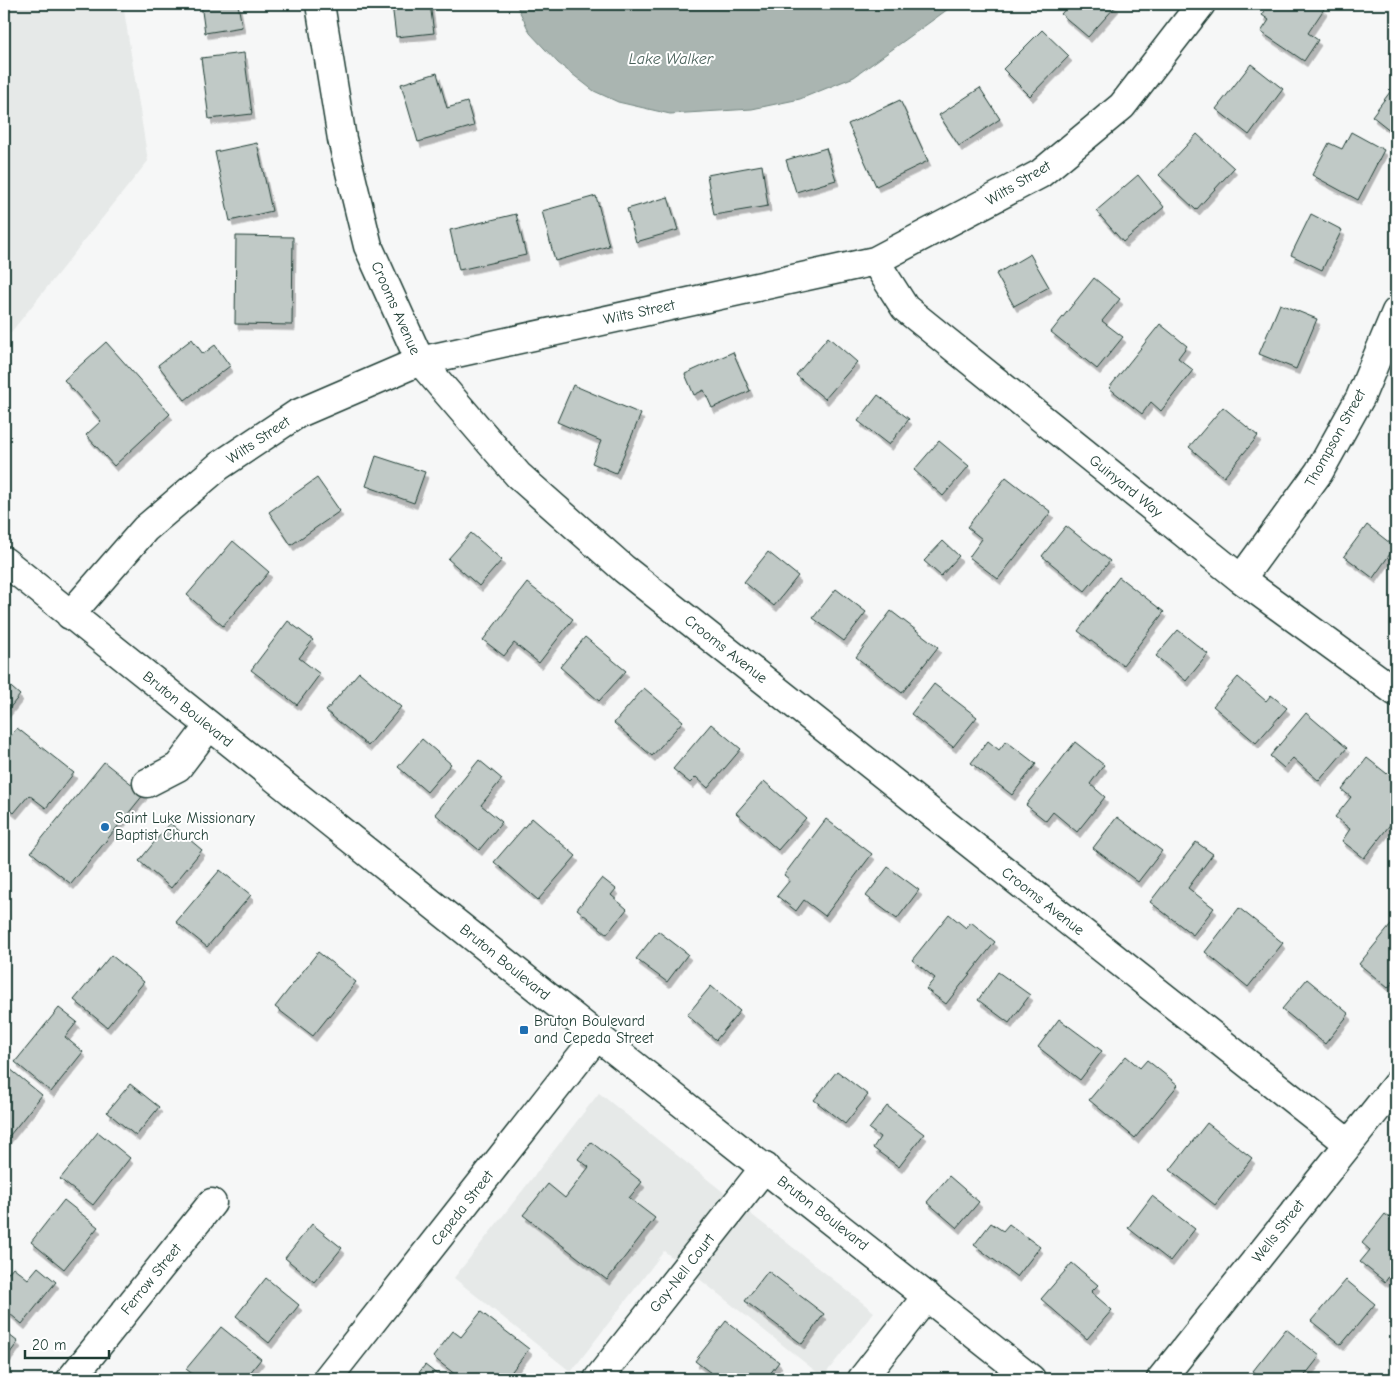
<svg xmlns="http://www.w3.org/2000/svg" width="1400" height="1383" viewBox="0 0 1400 1383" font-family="'Comic Neue',sans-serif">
  <defs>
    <filter id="shadow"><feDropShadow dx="3" dy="5.5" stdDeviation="0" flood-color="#0004"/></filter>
  </defs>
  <rect width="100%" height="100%" fill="#f6f7f7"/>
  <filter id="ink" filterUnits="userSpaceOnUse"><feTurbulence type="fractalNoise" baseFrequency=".02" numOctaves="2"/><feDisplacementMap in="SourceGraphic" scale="10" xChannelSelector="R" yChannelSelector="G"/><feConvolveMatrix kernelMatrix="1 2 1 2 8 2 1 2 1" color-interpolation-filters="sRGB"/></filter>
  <g filter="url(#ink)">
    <path fill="#e6e9e8" d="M4 4H123L148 161 4 341Z
      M599 1093 874 1312 823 1377 664 1251 571 1372 454 1278Z"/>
    <path fill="#aab5b1" stroke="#72857f" d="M516 4H955L854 77 800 99 752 109 670 114 618 102 594 91 558 63 530 33Z"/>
    <path fill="#c0c9c6" stroke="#1f3d34" filter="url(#shadow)" d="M201 4H238L242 27 205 33Z
      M392 4H430L434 33 396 37Z
      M1070 4H1113L1116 6 1088 37 1061 14Z
      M1270 4H1316L1324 9 1308 33 1318 40 1304 61 1261 32 1269 20 1262 15Z
      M1042 30 1069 56 1030 96 1003 69Z
      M244 53 252 114 209 119 201 58Z
      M1251 64 1283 89 1249 135 1216 109Z
      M437 73 447 108 467 102 474 126 418 142 401 84Z
      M1396 84V135L1372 116Z
      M980 88 1000 119 959 146 939 115Z
      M900 100 928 161 876 186 848 124Z
      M1351 132 1384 150 1358 200 1312 175 1329 143 1342 149Z
      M1197 134 1234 168 1196 210 1159 175Z
      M257 143 272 211 230 221 215 152Z
      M826 148 836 180 796 192 786 160Z
      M762 165 768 206 714 215 707 175Z
      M1138 175 1164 207 1123 242 1096 211Z
      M596 196 609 246 555 261 542 211Z
      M668 197 678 230 636 242 627 209Z
      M516 214 526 255 459 270 450 230Z
      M1311 214 1342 230 1322 270 1291 255Z
      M236 236 293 237 292 325 235 324Z
      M1030 254 1049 287 1014 306 996 274Z
      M1094 278 1120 299 1102 321 1123 337 1097 369 1051 332Z
      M1280 304 1317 319 1296 369 1259 354Z
      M1160 324 1187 346 1178 358 1193 370 1161 411 1151 402 1142 414 1109 388Z
      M828 337 857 362 825 399 796 375Z
      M192 339 203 354 215 345 230 366 185 400 158 365Z
      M106 342 170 414 114 466 86 435 101 421 64 380Z
      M733 352 750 391 712 408 704 390 694 395 685 374Z
      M573 385 641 414 616 473 592 463 601 441 557 422Z
      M878 395 909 419 889 445 858 421Z
      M1223 407 1258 436 1224 477 1189 447Z
      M939 441 969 466 943 496 914 470Z
      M376 456 425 472 414 503 366 486Z
      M1006 477 1051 512 998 579 969 557 982 539 967 527Z
      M317 478 340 511 291 545 269 512Z
      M1367 525 1395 547 1373 578 1344 556Z
      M1066 526 1110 561 1085 591 1042 556Z
      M471 533 502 560 479 586 448 559Z
      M233 541 269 572 223 626 187 595Z
      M943 541 959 556 941 576 924 561Z
      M768 552 798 576 774 606 744 582Z
      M1119 577 1164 612 1123 665 1078 631Z
      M527 583 573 619 539 663 514 643 504 656 483 640Z
      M836 589 866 612 844 641 813 618Z
      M891 611 938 647 902 693 856 657Z
      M288 621 313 640 299 658 320 674 297 705 251 670Z
      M1178 630 1208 654 1186 681 1156 656Z
      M585 637 626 671 599 701 560 667Z
      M359 672 401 707 368 746 326 711Z
      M1238 677 1266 701 1271 695 1287 708 1256 743 1213 706Z
      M4 681 20 695 4 715Z
      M934 684 977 717 953 747 911 714Z
      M644 688 683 721 652 756 614 723Z
      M1306 713 1347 748 1319 781 1293 758 1284 768 1270 756Z
      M711 724 741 749 708 788 696 777 690 783 673 769Z
      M17 728 74 773 46 808 29 795 14 813 4 805V744Z
      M422 739 451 764 427 792 398 767Z
      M988 741 999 750 1006 741 1036 764 1012 795 971 763Z
      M1075 742 1104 765 1090 784 1105 797 1077 832 1053 812 1046 821 1026 805Z
      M1367 758 1396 781V817L1364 858 1342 841 1350 829 1335 817 1351 797 1342 790Z
      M479 760 502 779 481 805 502 822 479 850 435 814Z
      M104 762 144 794 71 884 31 852Z
      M764 781 806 818 778 850 736 813Z
      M1117 817 1162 851 1138 882 1093 848Z
      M532 818 576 856 538 900 494 862Z
      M826 819 872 854 825 916 804 900 796 911 777 896 790 880 784 875Z
      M170 823 202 850 171 888 139 861Z
      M1196 842 1213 854 1188 888 1214 908 1193 935 1150 902Z
      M888 867 919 890 897 919 866 896Z
      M220 870 251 895 207 947 176 922Z
      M602 878 616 889 611 895 627 909 607 934 577 909Z
      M1239 908 1283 943 1248 987 1205 952Z
      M949 914 966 928 971 922 995 942 946 1004 926 989 935 978 912 960Z
      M1395 920 1396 978 1388 988 1359 964Z
      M658 931 688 954 667 982 636 959Z
      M318 952 356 982 313 1036 275 1007Z
      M111 955 144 982 107 1027 74 1000Z
      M998 972 1030 995 1009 1023 978 1000Z
      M1307 979 1349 1014 1325 1044 1282 1009Z
      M711 986 740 1011 716 1040 687 1015Z
      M59 1008 77 1022 65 1037 83 1052 51 1092 15 1062Z
      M1059 1019 1102 1051 1080 1080 1038 1047Z
      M1126 1056 1140 1068 1147 1060 1178 1085 1135 1138 1089 1100Z
      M4 1064 42 1095 6 1140 4 1138Z
      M837 1071 868 1095 845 1124 814 1100Z
      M130 1084 159 1107 136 1136 107 1112Z
      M887 1106 924 1134 899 1167 873 1148 880 1137 869 1129Z
      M1207 1123 1252 1158 1215 1205 1170 1170Z
      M98 1132 130 1158 93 1205 60 1179Z
      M591 1142 642 1182 629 1198 655 1218 607 1280 523 1215 548 1184 565 1198 589 1167 578 1159Z
      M949 1176 979 1202 957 1228 927 1202Z
      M1152 1196 1195 1229 1170 1261 1128 1228Z
      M64 1200 98 1227 64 1269 31 1242Z
      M1385 1214 1396 1223V1280L1390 1275 1385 1282 1360 1262 1370 1250 1362 1243Z
      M991 1223 1003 1231 1009 1224 1040 1247 1017 1277 974 1245Z
      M312 1224 342 1248 314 1282 285 1258Z
      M1072 1263 1098 1285 1091 1292 1112 1310 1087 1339 1041 1299Z
      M13 1267 28 1279 38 1267 56 1282 22 1324 4 1309V1278Z
      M768 1271 824 1314 802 1344 745 1301Z
      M266 1278 299 1305 269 1343 236 1316Z
      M1346 1280 1375 1304 1341 1345 1311 1321Z
      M481 1312 529 1349 506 1379H461L433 1357 453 1331 461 1337Z
      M726 1321 779 1362 766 1379H719L695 1361Z
      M221 1327 261 1359 245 1379H199L186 1369Z
      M1286 1329 1320 1356 1302 1379H1263L1253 1371Z
      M4 1331 18 1342 4 1361Z
      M425 1365 443 1379H414Z"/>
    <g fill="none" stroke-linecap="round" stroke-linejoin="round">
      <g stroke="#1f3d34" stroke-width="31">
        <path id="minor" d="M320 4 342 139 368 246 420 361 518 475 624 569 1348 1143
          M875 261 905 308 1241 579 1396 692
          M4 561 597 1036 1031 1379
          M1241 579 1319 472 1360 398 1396 312
          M70 615 145 529 219 466 297 414 420 361 875 261 1040 174 1122 106 1201 4
          M147 783 178 767 209 726
          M71 1379 212 1203
          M327 1379 597 1036
          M598 1379 765 1167
          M862 1379 927 1296
          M1161 1379 1396 1085"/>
      </g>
      <use href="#minor" stroke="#fff" stroke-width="28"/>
    </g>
  </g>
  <g fill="#1f6fb2" stroke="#fff" stroke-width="2">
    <circle cx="105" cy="827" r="5"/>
    <rect x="519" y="1025" width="10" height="10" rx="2.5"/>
  </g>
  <g text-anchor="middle" stroke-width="4" stroke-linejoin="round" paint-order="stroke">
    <g font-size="15" fill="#1f3d34" stroke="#fff">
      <text transform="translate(1018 183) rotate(-31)" y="5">Wilts Street</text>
      <text transform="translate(396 308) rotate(66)" y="5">Crooms Avenue</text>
      <text transform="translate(639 312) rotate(-12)" y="5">Wilts Street</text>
      <text transform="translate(1335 438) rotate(-61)" y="5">Thompson Street</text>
      <text transform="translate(258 440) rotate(-34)" y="5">Wilts Street</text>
      <text transform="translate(1126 486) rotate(39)" y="5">Guinyard Way</text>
      <text transform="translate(726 649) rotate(38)" y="5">Crooms Avenue</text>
      <text transform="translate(188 709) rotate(39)" y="5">Bruton Boulevard</text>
      <text transform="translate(1043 901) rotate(38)" y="5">Crooms Avenue</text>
      <text transform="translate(505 962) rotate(39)" y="5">Bruton Boulevard</text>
      <text transform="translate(462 1208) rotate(-52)" y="5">Cepeda Street</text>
      <text transform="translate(823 1213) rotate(38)" y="5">Bruton Boulevard</text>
      <text transform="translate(1278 1231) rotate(-52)" y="5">Wells Street</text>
      <text transform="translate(682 1273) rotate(-52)" y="5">Gay-Nell Court</text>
      <text transform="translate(151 1279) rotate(-51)" y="5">Ferrow Street</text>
    </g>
    <g font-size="15" fill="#1f3d34" stroke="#fff" text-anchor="start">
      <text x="115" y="823">Saint Luke Missionary<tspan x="115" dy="17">Baptist Church</tspan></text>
      <text x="534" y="1026">Bruton Boulevard<tspan x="534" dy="17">and Cepeda Street</tspan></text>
    </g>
    <g font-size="16" font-style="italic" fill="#49615a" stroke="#fff">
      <text x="671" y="64">Lake Walker</text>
    </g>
  </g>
  <rect width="1400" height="1383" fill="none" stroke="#fff" stroke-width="20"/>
  <rect x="10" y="10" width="1380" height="1363" fill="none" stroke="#1f3d34" stroke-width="2" filter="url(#ink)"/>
  <path d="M25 1350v8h84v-8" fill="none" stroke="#1f3d34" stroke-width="2.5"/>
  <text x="32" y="1350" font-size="15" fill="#1f3d34" stroke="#ffffff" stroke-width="4" paint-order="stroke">20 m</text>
</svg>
